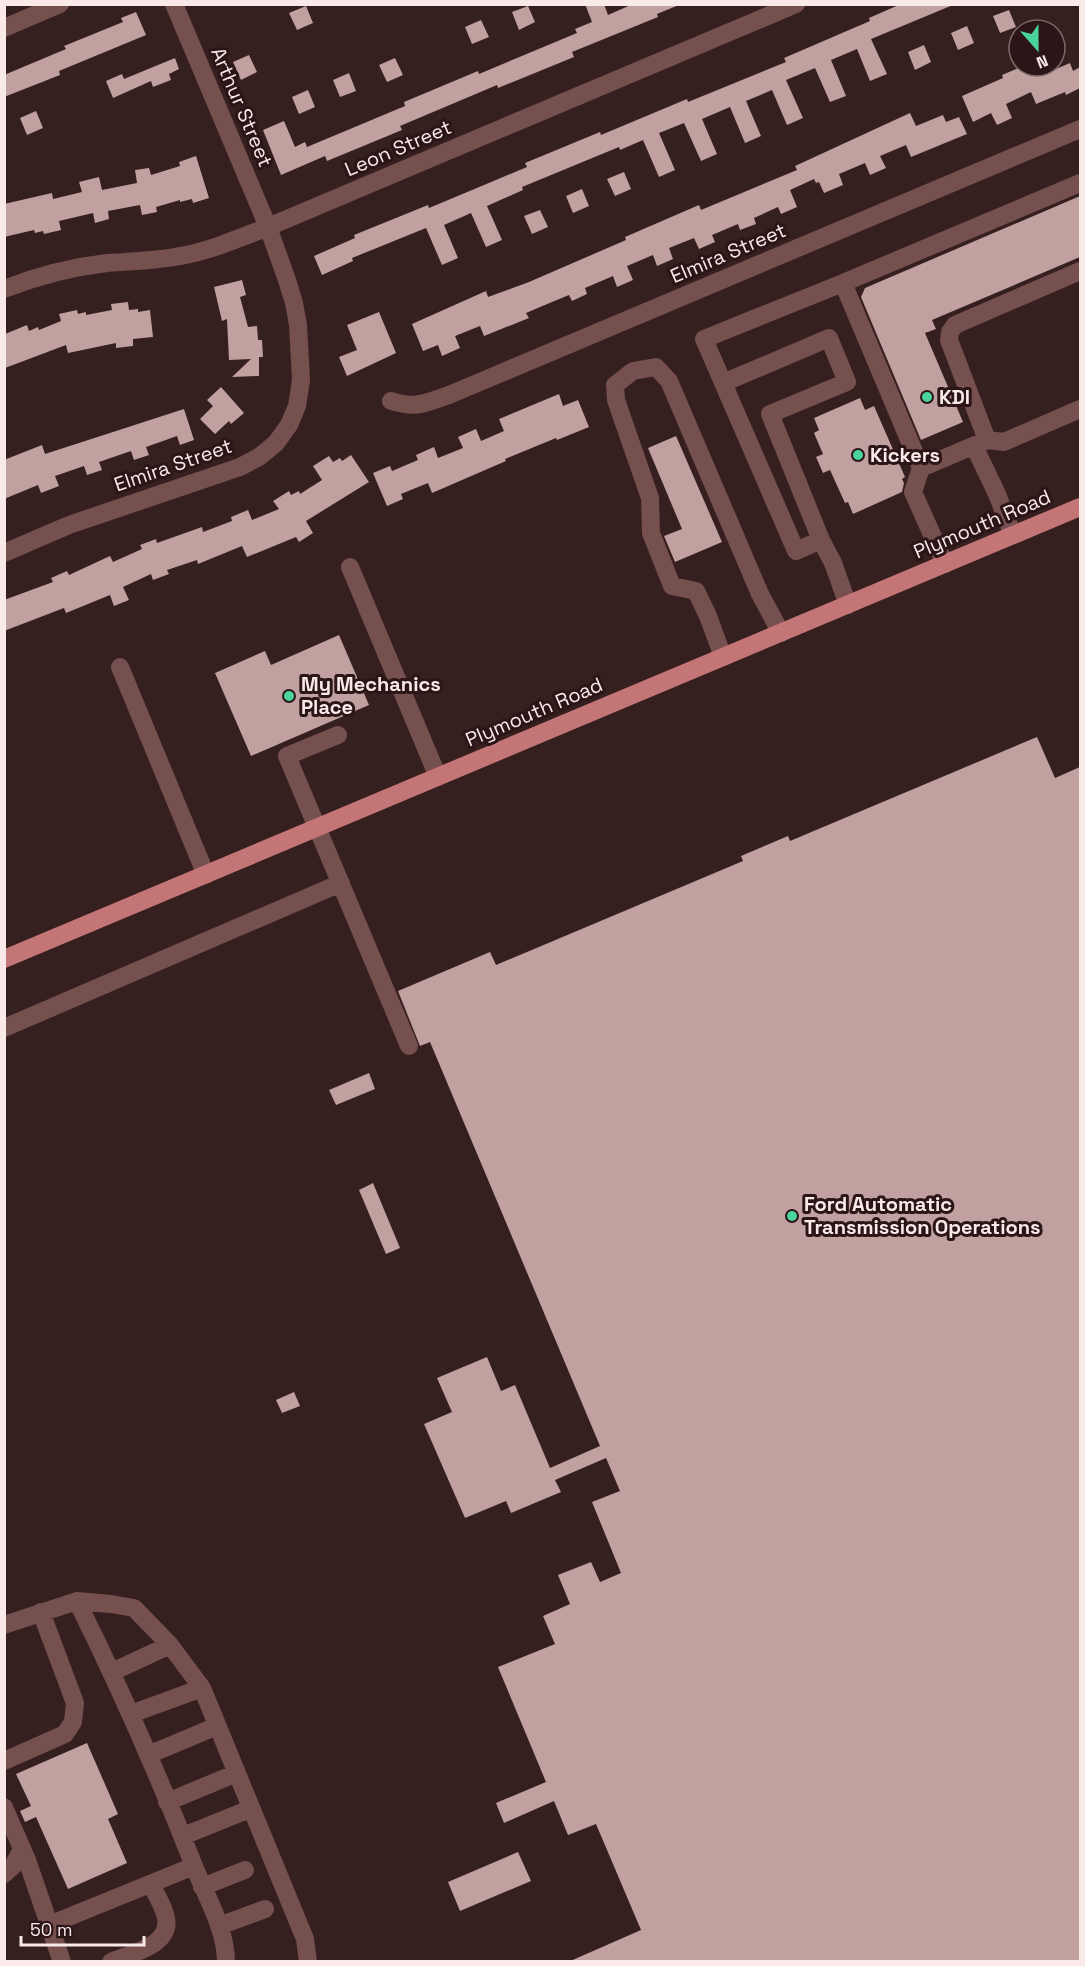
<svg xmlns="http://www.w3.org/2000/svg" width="1085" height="1966" viewBox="0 0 1085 1966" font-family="'Space Grotesk',sans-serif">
  <rect width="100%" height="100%" fill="#361f1f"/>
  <path fill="#c0a1a0" d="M585 4H604L608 15 633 4 679 5 657 14 658 17 572 52 574 57 498 88 497 85 400 126 402 130 327 161 325 156 281 175 263 130 284 121 295 147 305 142 307 147 405 106 404 102 478 71 479 74 577 33 575 29 592 22Z
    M901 4 953 5 871 39 887 74 870 81 857 49 831 60 846 96 830 102 815 68 786 80 803 118 787 125 772 90 746 101 761 136 745 143 730 107 702 119 717 154 701 161 684 123 659 133 675 170 659 177 643 140 620 150 619 147 522 187 523 190 487 206 502 240 486 247 471 213 444 225 458 258 442 265 426 228 352 258 353 261 322 275 314 256 355 238 354 235 428 205 429 208 484 185 527 167 525 163 600 132 601 135 687 99 688 102 786 62 784 58 870 21 869 18Z
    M306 6 313 23 297 30 289 13Z
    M528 6 535 22 519 30 512 12Z
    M1009 10 1016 27 1000 33 993 16Z
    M136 12 146 35 59 71 60 75 4 97V75L66 49 64 46 123 22 121 18Z
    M481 20 489 37 472 44 465 27Z
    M967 26 974 43 958 50 951 33Z
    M924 45 931 62 915 70 908 52Z
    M249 55 257 72 241 80 233 62Z
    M175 58 179 69 169 74 171 80 153 87 151 81 113 98 106 81 122 74 124 79Z
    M395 58 403 75 387 82 379 65Z
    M1070 63 1073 71 1080 67V88L1066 95 1065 92 1036 104 1031 92 1006 104 1012 118 997 125 991 113 973 122 962 96 1003 78 1002 75 1023 66H1038L1042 75Z
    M349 73 356 91 340 97 333 80Z
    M308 90 315 107 299 114 292 97Z
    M36 111 43 128 27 135 20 118Z
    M910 113 916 126 943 115 946 122 959 117 967 134 911 157 906 145 880 156 886 168 870 175 865 163 839 174 843 185 824 193 819 182 816 183 814 179 790 190 797 207 781 214 778 207 754 218 756 224 740 230 738 224 712 235 715 242 699 249 694 238 669 248 673 259 657 266 653 255 627 266 633 280 617 287 613 276 585 288 587 294 572 301 569 295 552 302 526 313 529 318 484 336 480 326 455 336 460 348 442 356 438 345 423 351 412 324 486 291 488 297 529 282 626 240 625 237 699 205 701 210 797 170 795 166Z
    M196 156 209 198 193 203 192 199 180 202V200L156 207 157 212 142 215 140 205 108 211 109 219 95 223 93 213 59 221 61 230 44 234 43 231 35 233 34 230 4 237V204L52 193 53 199 82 192 79 182 99 177 102 190 137 183 135 170 149 168 151 175 180 166 179 162Z
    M624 172 631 189 615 196 607 179Z
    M582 189 589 206 573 213 566 196Z
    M1080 196V257L932 320 936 329 925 333 963 422 921 440 861 297 865 288Z
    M540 210 548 227 532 234 524 216Z
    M242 280 246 295 240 297 248 327 257 326 258 340H262L263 357H259V376L232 377 251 359 229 360 227 319 222 321 214 287Z
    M128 302 129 310 138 309V312L150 310 153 337 133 339V346L116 348V343L68 353 66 345 5 368V334L27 325 29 331 38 327 39 330 61 321 59 314 77 310 78 314 86 312V315L112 310 111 304Z
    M379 312 396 353 347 376 339 357 357 350 347 325Z
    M221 387 244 413 231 424 229 421 215 434 200 419 213 406 207 400Z
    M559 394 563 406 578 400 589 427 557 440 556 438 505 459 506 461 432 493 428 483 401 494 403 499 387 506 373 473 390 466 392 471 418 460 416 455 434 447 438 458 463 448 458 437 476 429 481 441 504 431 499 419Z
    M860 398 865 410 874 406 905 477 902 479 904 483 902 492 853 514 848 502 845 503 830 470 823 473 816 457 823 454 814 433 819 430 814 418Z
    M184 409 194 440 180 445 177 436 146 447 149 455 134 460 131 451 99 462 102 470 87 475 84 466 55 476 59 486 41 493 38 485 4 499V460L42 445 45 454Z
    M676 436 722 542 675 562 664 536 682 529 648 448Z
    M351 455 369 482 306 521 313 533 299 542 296 537 247 557 242 546 198 564 197 560 167 570 169 574 153 580 151 574 123 587 129 600 114 606 110 595 66 613 64 608 4 631V600L53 582 51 578 67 571 69 575 110 556 113 562 142 549 140 545 156 539 157 543 202 527 203 532 232 521 231 517 248 510 252 520 279 509 273 501 289 491 291 495 299 491 300 494 322 480 313 466 329 456 333 462 340 458 342 461Z
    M339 635 369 705 251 756 215 673 265 651 271 665Z
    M1037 737 1055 778 1080 767V1962H568L641 1930 596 1824 568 1835 554 1801 504 1823 496 1803 546 1782 498 1667 555 1644 543 1616 570 1604 558 1575 591 1562 600 1582 621 1573 592 1502 620 1491 606 1458 555 1480 561 1492 511 1513 506 1501 465 1518 424 1424 452 1412 437 1378 487 1357 501 1391 515 1385 550 1468 600 1446 430 1042 420 1046 398 991 490 952 496 965 743 861 741 856 788 836 790 841Z
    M369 1073 375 1089 336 1105 329 1090Z
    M373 1183 400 1248 386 1254 359 1190Z
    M294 1392 300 1406 282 1413 276 1400Z
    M87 1743 118 1814 108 1819 127 1863 68 1889 36 1817 25 1822 20 1811 31 1806 16 1774Z
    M518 1852 531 1881 460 1911 448 1882Z"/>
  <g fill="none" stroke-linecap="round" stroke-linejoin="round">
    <path stroke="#764f4f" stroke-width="18" d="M4 28 60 4
      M1080 183 843 283 921 468 987 440 949 340 950 332 955 325 1080 271
      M4 289C37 276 72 267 107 263 132 261 156 261 180 256 210 251 239 238 268 227L796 4
      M723 383 829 338 847 382 770 414 821 540 796 551 704 339 843 283
      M391 401C417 409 425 403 449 395L1080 129
      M987 440 1004 442 1080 409
      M974 446 997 494 1013 535
      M921 468 913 492 945 564
      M821 540 833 563 848 605
      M4 553 69 525 240 467 259 457 276 443 289 425 297 406 301 380 298 325 294 303 287 280 268 227 174 4
      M350 567 438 777
      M723 657 708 616 696 591 672 586 651 533 650 498 616 400 615 385 633 371 656 367 669 381 760 594 781 633
      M120 667 206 875
      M338 735 287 756 409 1046
      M4 1028 341 883
      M77 1601C120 1688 159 1776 194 1866 206 1896 226 1929 226 1962
      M4 1625 77 1601 111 1604 134 1608 170 1645 202 1688 305 1939 308 1962
      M112 1672 170 1645
      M131 1714 202 1688
      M148 1755 217 1726
      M4 1761 65 1734 73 1722 75 1703 41 1612
      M167 1802 237 1773
      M4 1807 27 1860 62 1962
      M183 1836 250 1809
      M4 1874 13 1866 22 1849
      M202 1887 245 1870
      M49 1925 194 1866
      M219 1926 265 1909
      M111 1962C132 1953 175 1945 165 1914 162 1904 156 1894 151 1884"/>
    <path stroke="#c47576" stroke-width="18" d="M4 959 1080 507"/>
  </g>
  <g fill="#4ad49c" stroke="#2c1516" stroke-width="2">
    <circle cx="927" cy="397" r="6"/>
    <circle cx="858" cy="455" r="6"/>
    <circle cx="289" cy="696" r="6"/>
    <circle cx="792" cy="1216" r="6"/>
  </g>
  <g text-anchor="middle" stroke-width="6" stroke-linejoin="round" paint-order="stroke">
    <g font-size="20" fill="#f9e9e8" stroke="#2c1516">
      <text transform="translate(242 107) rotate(67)" y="7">Arthur Street</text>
      <text transform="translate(398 148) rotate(-23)" y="7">Leon Street</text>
      <text transform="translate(728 253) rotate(-23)" y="7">Elmira Street</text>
      <text transform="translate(173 465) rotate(-19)" y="7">Elmira Street</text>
      <text transform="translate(982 524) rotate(-23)" y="7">Plymouth Road</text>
      <text transform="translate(534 712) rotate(-23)" y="7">Plymouth Road</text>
    </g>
    <g font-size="20" font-weight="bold" fill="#f9e9e8" stroke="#2c1516" text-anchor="start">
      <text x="939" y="404">KDI</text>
      <text x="870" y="462">Kickers</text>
      <text x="301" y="691">My Mechanics<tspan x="301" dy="23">Place</tspan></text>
      <text x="804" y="1211">Ford Automatic<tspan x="804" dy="23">Transmission Operations</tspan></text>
    </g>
  </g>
  <rect width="1085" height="1966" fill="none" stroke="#f9e9e8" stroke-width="12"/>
  <g transform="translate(1037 48) rotate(159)"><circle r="28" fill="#2c1516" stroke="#7e6a6a" stroke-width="1.5"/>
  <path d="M0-4.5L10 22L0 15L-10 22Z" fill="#4ad49c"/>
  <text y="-9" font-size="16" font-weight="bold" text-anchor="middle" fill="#f9e9e8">N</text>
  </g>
  <path d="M21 1936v9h123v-9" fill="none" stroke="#f9e9e8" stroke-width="3"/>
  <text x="30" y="1936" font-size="18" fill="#f9e9e8" stroke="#2c1516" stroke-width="4.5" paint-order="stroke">50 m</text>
</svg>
